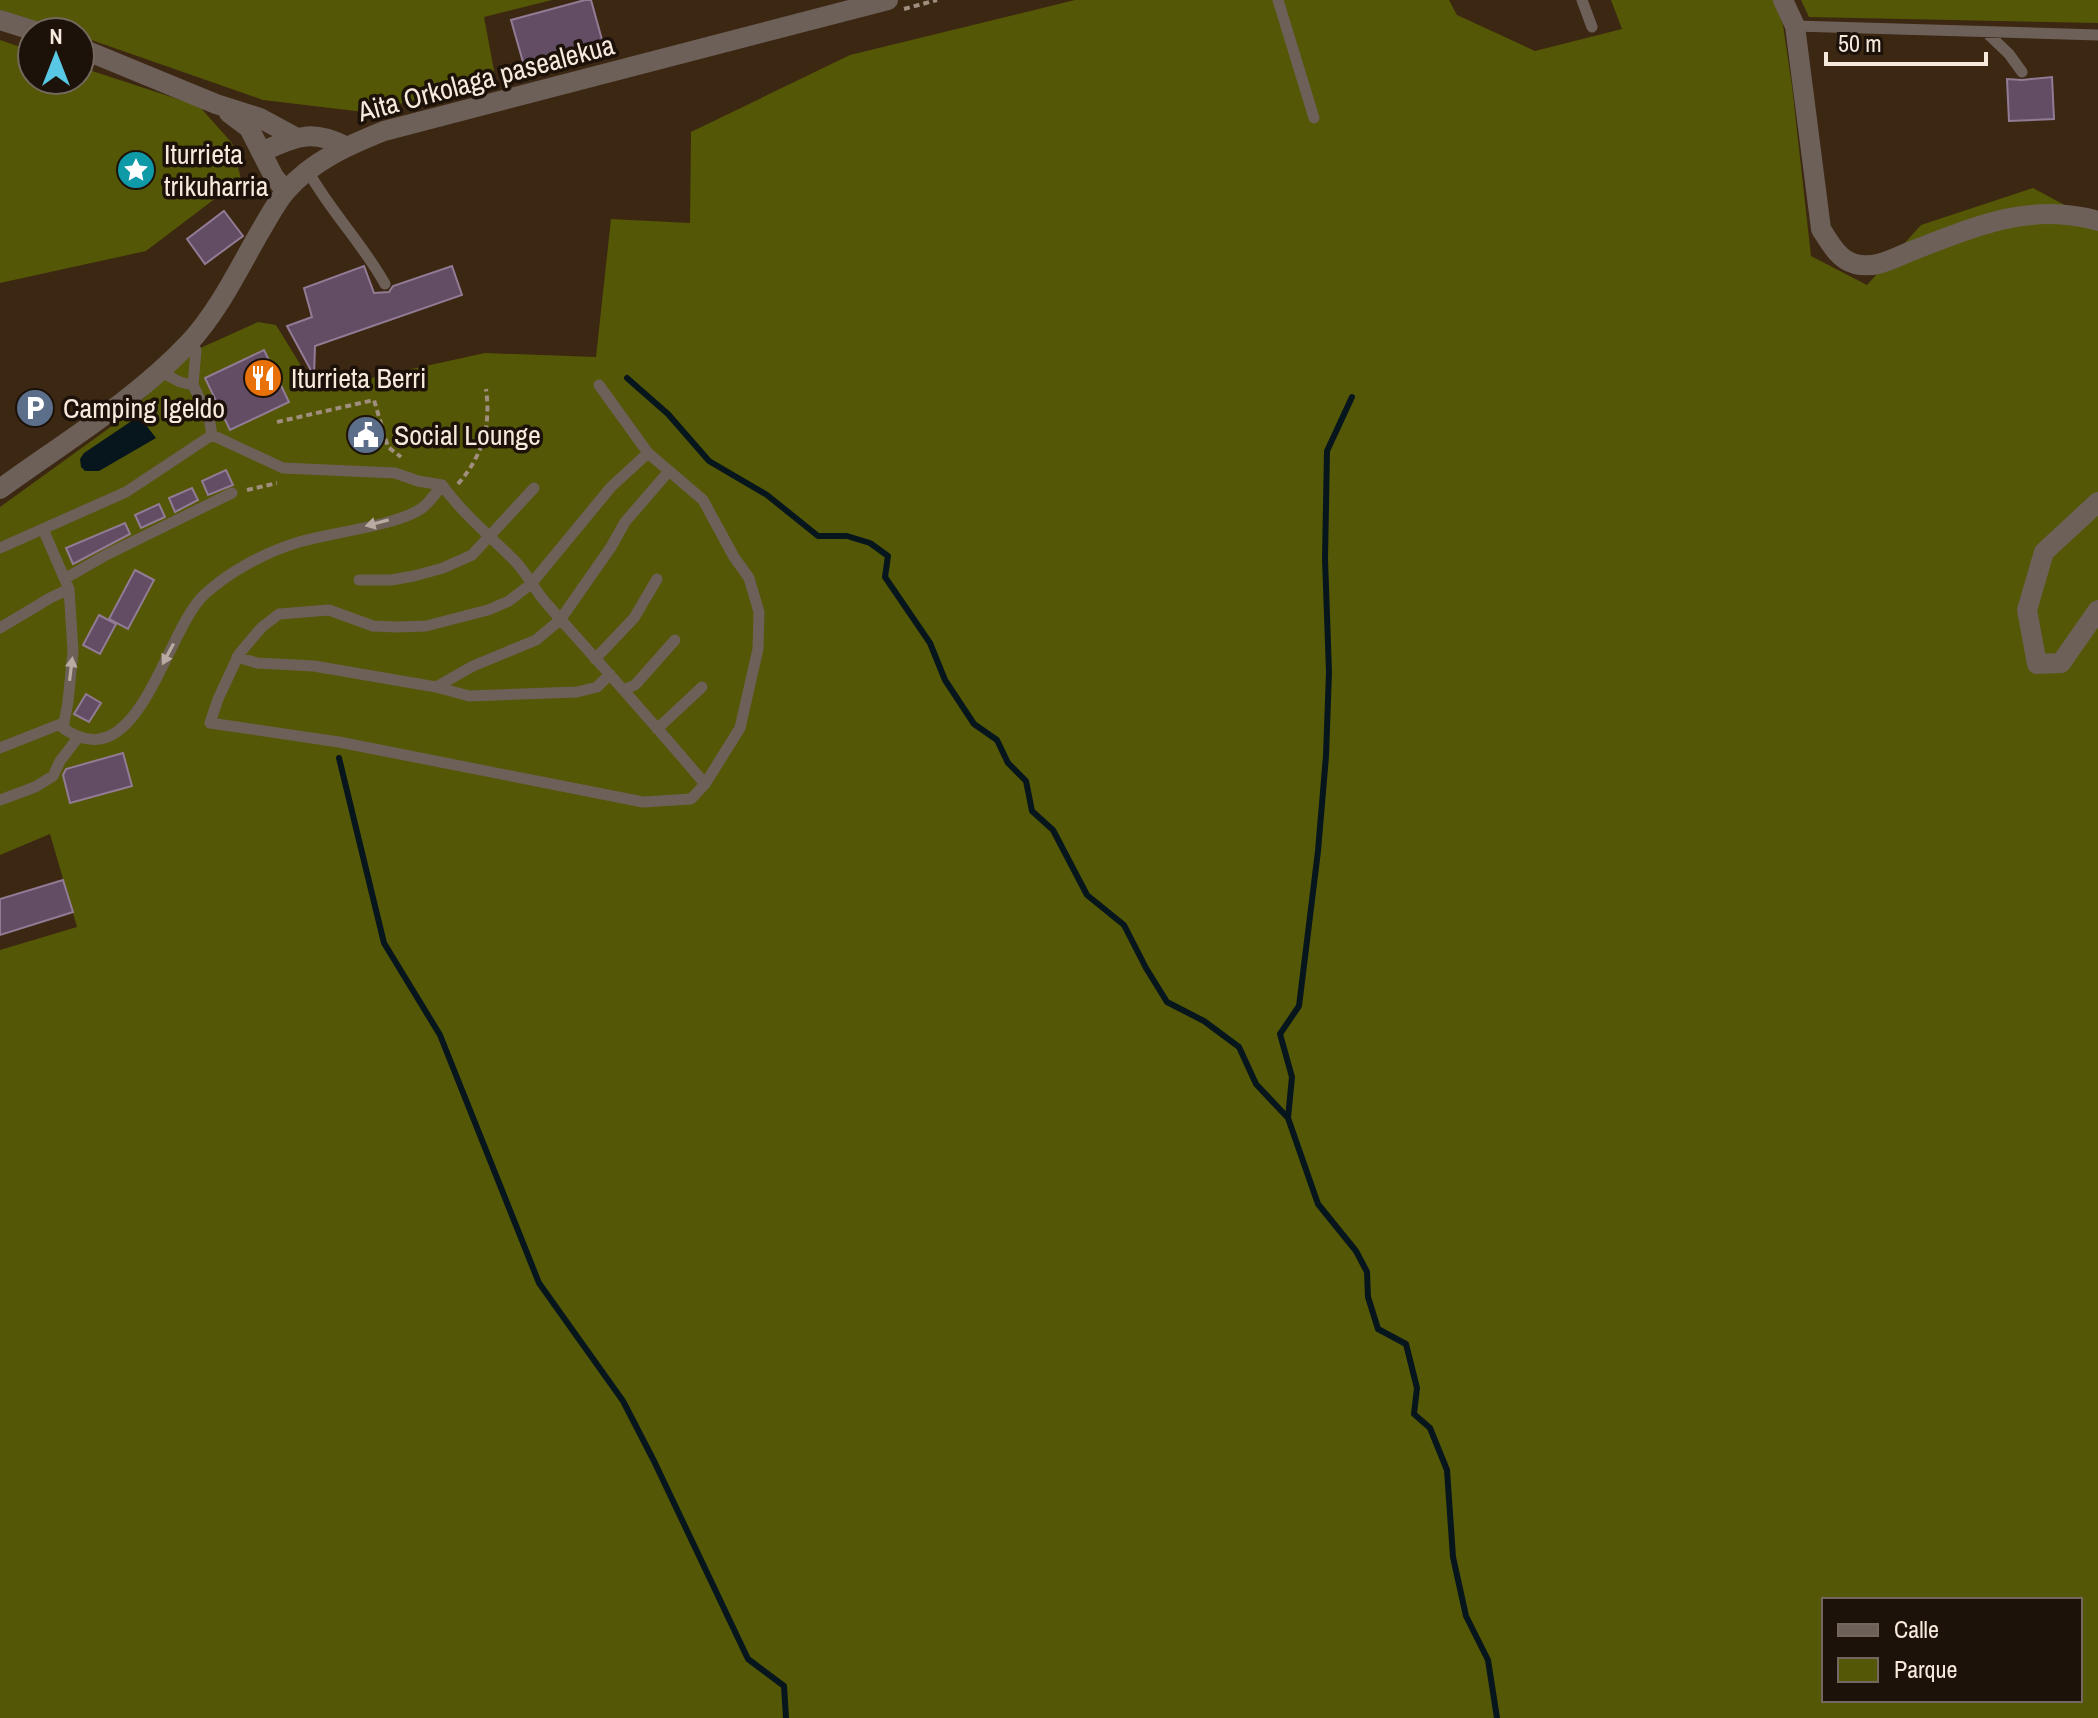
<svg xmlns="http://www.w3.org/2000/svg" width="2098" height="1718" viewBox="0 0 2098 1718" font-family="'Archivo Narrow',sans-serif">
  <rect width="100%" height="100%" fill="#3c2713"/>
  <path fill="#545705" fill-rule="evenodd" d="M0 0H552L484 17 496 81 364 112 263 100 80 36V32H69L0 10Z
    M1075 0H1449L1457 15 1535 51 1622 29 1611 0H1774L1783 25 1792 86 1811 256 1867 285 1921 225 2033 188 2098 223V1718H0V950L77 927 50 834 0 855V507L119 421 196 350 258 322 276 325 316 390 485 353 596 357 611 219 690 223 691 132 850 55ZM1824 1600H2080V1700H1824Z
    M1801 0H2098V23L1809 17Z
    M0 40 32 51V80H80V67L199 106 232 143 241 179 146 251 0 283Z"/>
  <path fill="#07161d" d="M139 416 156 438 99 471H85L81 467 80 459 84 453Z"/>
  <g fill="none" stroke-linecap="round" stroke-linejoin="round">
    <path stroke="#07161d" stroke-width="6" d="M627 378 668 414 709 461 767 495 818 536H847L870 543 888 556 885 577 930 643 945 680 974 724 997 740 1008 763 1026 781 1032 811 1053 830 1087 895 1124 925 1146 968 1167 1002 1204 1021 1239 1047 1256 1084 1288 1118 1318 1204 1356 1251 1367 1272 1368 1297 1378 1329 1406 1344 1417 1388 1414 1414 1430 1428 1447 1470 1453 1557 1466 1616 1488 1660 1497 1718
      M339 758 384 943 440 1035 539 1283 623 1401 654 1461 748 1659 784 1686 786 1718
      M1288 1118 1292 1077 1280 1034 1299 1006 1318 851 1326 756 1329 672 1325 559 1327 451 1352 397"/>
  </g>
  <path fill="#624d64" stroke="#927b94" stroke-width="2" d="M585 0H591L604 47 525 69 511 20Z
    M2052 77 2054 119 2009 121 2007 79 2022 80Z
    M224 211 243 236 205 264 187 239Z
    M364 266 374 293 389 292 393 286 452 266 462 295 315 346 314 376 287 326 312 317 304 288Z
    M264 350 289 402 230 430 205 378Z
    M226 470 233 485 208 495 202 481Z
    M192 488 198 500 175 512 169 498Z
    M159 504 165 517 141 528 135 515Z
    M125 523 130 534 73 564 66 548Z
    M135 570 154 580 128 629 109 619Z
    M99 615 116 624 100 654 83 645Z
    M86 694 101 703 89 722 74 714Z
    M123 753 132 786 70 803 63 775 66 769Z
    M63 880 73 912 0 935V899Z"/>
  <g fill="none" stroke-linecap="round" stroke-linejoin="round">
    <path stroke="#a08e7e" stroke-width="4" stroke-dasharray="6 4" stroke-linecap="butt" d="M904 9 937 0
      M277 422 374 400 388 447 401 457
      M458 484C483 455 491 426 486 389
      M247 490 277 483"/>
    <path stroke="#6d6059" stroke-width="11" d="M1278 0 1314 118
      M1582 0 1592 27
      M1795 26 2098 35
      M1986 32 2009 54 2022 72
      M308 171C330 211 363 244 385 284
      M159 371 180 382 193 385
      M599 385 648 453 611 487 531 584 509 601 488 610 426 626 397 627 373 626 329 610 279 614 262 627 239 654 218 699 210 723 339 742 643 802 691 799 705 784 740 728 758 649 759 612 749 578 734 557 703 500 648 453
      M212 435 283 468 395 473 418 481 442 485C463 514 489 535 514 560 527 573 535 591 547 604 600 664 654 723 705 784
      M43 529 69 589 73 651 68 702 63 728C139 782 165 630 205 594 230 571 266 552 299 542 329 533 399 525 422 508 430 502 436 493 442 485
      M0 548 126 492 212 435 209 418 193 385 196 350 189 343
      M66 578 106 555 232 493
      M359 580H391L414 576 443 568 472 555 534 488
      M0 628 50 598 69 589
      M237 657 257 663 314 666 436 687 473 666 536 640 560 620 611 547 625 522 669 471
      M595 659 634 618 657 579
      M436 687 469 696 577 692 597 687 610 674
      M625 689 635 685 675 640
      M657 729 702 687
      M0 748 63 723
      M0 800 35 787 53 776 60 761 77 739"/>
    <path stroke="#6d6059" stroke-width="20" d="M1783 0 1795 26 1821 229C1830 243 1838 259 1855 264 1878 270 1899 255 1919 248 1979 225 2033 202 2098 221
      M0 20 38 32
      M80 48 216 104 260 118 295 137
      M229 113 249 128 274 177 286 191
      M261 152C294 138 310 128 345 146
      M0 489C63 443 134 401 188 344 217 313 236 274 257 237 266 222 275 204 286 191 312 161 349 145 384 131L888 0
      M2098 502 2044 552 2027 610 2037 664 2061 663 2098 610"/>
  </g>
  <defs><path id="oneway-solid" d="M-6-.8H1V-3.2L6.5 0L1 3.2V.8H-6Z" transform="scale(2)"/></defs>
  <g fill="#b9aba2">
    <use href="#oneway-solid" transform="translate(377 523) rotate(165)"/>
    <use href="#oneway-solid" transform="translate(168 654) rotate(118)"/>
    <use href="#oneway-solid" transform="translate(71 669) rotate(-83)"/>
  </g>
  <defs>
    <g id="sight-disc" transform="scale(2)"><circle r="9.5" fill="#0f9aa8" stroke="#1c120a"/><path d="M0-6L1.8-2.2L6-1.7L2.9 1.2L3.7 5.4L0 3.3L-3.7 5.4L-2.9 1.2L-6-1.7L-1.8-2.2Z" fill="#fff"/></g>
    <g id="restaurant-disc" transform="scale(2)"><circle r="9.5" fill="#e8710a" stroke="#1c120a"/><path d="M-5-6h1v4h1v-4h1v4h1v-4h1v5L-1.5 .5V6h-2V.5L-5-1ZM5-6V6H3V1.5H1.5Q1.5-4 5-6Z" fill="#fff"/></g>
    <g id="parking-disc" transform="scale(2)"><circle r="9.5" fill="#5c6f8a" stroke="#1c120a"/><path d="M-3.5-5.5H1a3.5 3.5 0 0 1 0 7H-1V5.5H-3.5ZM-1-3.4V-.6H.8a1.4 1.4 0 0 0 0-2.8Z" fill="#fff"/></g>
    <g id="civic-disc" transform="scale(2)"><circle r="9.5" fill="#5c6f8a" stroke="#1c120a"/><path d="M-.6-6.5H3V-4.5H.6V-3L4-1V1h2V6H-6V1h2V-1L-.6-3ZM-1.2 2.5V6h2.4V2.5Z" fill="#fff"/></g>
  </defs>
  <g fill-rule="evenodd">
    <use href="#sight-disc" x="136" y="170"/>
    <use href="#restaurant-disc" x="263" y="378"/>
    <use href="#parking-disc" x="35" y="408"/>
    <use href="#civic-disc" x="366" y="435"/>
  </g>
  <g text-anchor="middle" stroke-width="7" stroke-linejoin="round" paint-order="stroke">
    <g font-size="28" fill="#f8e9dd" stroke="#1c120a">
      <text transform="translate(486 78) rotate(-15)" y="10">Aita Orkolaga pasealekua</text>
    </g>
    <g font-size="28" fill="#f8e9dd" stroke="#1c120a" text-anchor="start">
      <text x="164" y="164">Iturrieta<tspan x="164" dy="32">trikuharria</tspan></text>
      <text x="291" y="388">Iturrieta Berri</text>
      <text x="63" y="418">Camping Igeldo</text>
      <text x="394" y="445">Social Lounge</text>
    </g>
  </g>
  <rect x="1822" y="1598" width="260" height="104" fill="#1c120a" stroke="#74685e" stroke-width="2"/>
  <rect x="1838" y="1624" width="40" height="12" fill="#6d6059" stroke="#74685e" stroke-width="2"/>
  <text x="1894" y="1638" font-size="24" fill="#f8e9dd">Calle</text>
  <rect x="1838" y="1658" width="40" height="24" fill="#545705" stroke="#74685e" stroke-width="2"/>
  <text x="1894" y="1678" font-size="24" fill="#f8e9dd">Parque</text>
  <g transform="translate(56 56)"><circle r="38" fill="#1c120a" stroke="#74685e" stroke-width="2"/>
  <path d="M0-6L14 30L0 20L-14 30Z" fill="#59c8e4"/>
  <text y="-12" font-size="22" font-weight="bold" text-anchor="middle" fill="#f8e9dd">N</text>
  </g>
  <path d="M1826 52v12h160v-12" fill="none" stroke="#f8e9dd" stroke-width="4"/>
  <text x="1838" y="52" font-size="24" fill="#f8e9dd" stroke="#1c120a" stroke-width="6" paint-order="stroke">50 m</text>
</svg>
